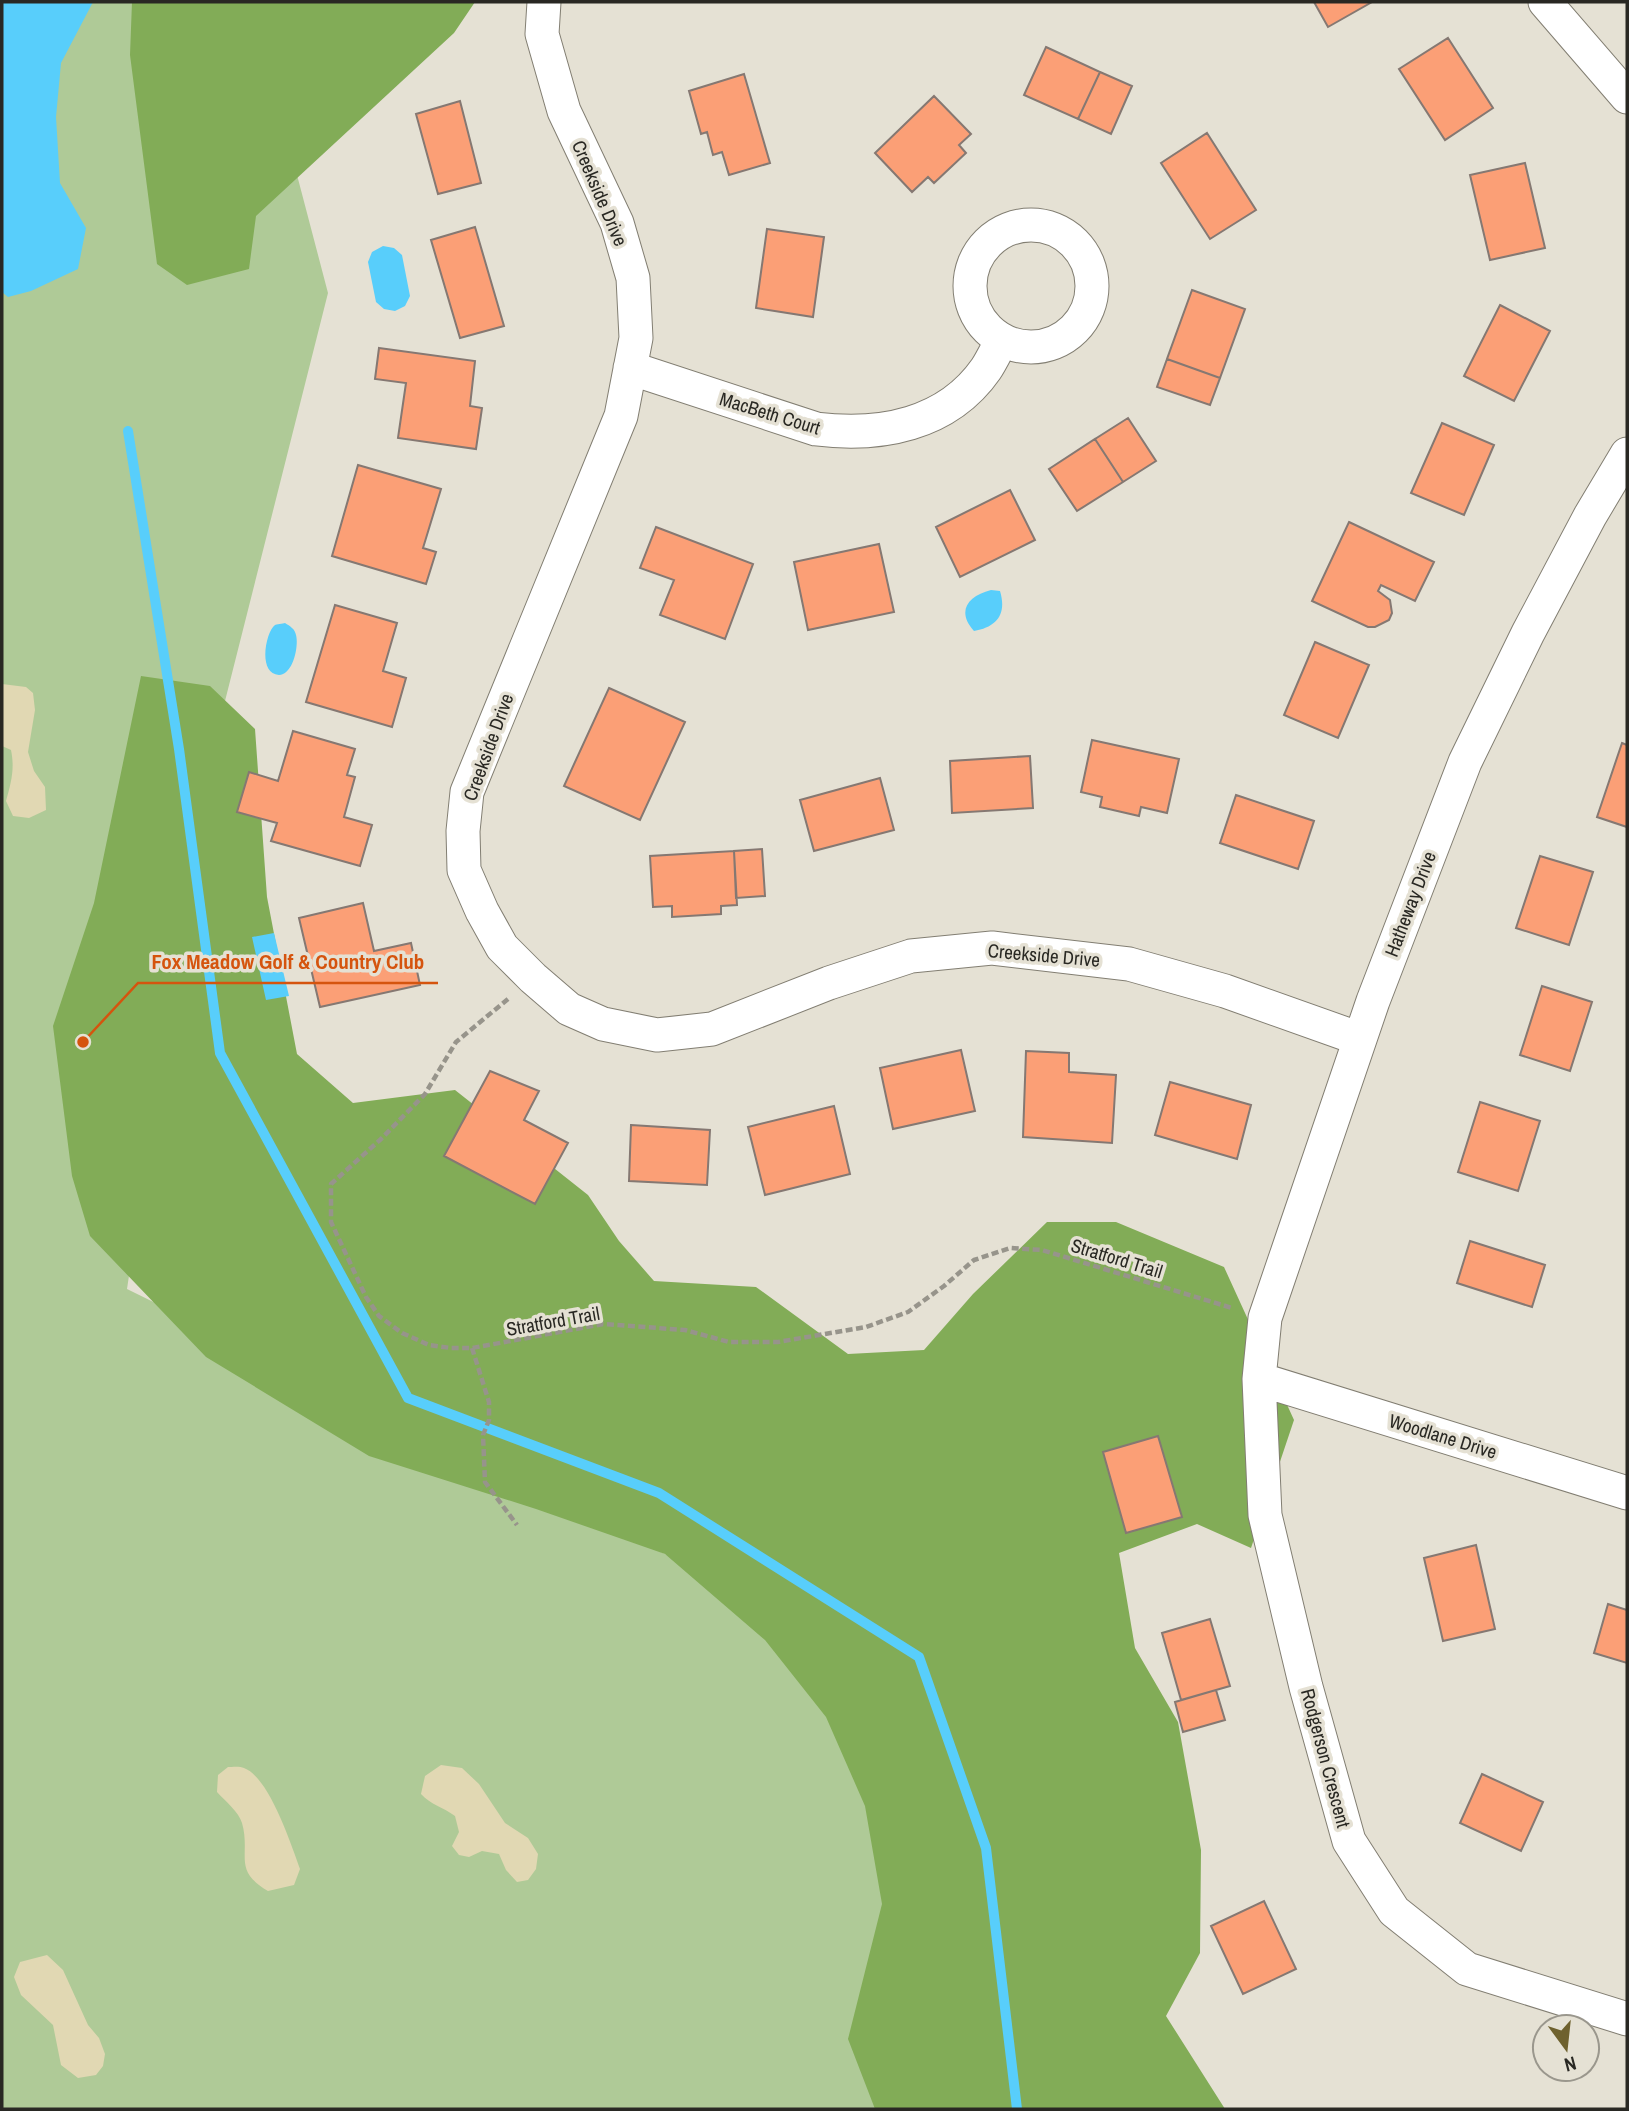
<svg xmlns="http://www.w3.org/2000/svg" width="1629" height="2111" viewBox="0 0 1629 2111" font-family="'Archivo Narrow',sans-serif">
  <rect width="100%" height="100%" fill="#e5e1d4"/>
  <path fill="#afca97" d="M2 2H443L281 114 328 293 201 796 127 1289 931 1685 1002 2109H2Z"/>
  <path fill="#82ac57" d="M132 2H475L454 33 256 216 249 269 187 285 157 264 130 55Z
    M141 676 210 686 255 729 267 897 297 1054 353 1103 455 1090 588 1195 619 1241 654 1281 756 1287 848 1354 924 1350 973 1294 1047 1222H1116L1224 1267 1294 1420 1251 1548 1197 1524 1119 1553 1135 1648 1178 1722 1201 1850 1200 1953 1166 2016 1225 2109H875L848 2039 882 1904 865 1806 826 1717 765 1640 665 1554 536 1509 369 1456 206 1357 90 1236 72 1176 53 1026 94 903Z"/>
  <path fill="#e1d8b3" d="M2 684 26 687 33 693 35 710 28 752 34 771 45 787 46 810 29 818 13 816 6 801C11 783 15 769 11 750L2 746Z
    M441 1765 462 1768 479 1784 505 1823 528 1838 538 1854 536 1869 528 1880 517 1882 506 1870 499 1854 482 1851 469 1857 459 1855 452 1846 459 1832 455 1816C443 1807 431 1805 421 1794L425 1776Z
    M228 1767C232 1767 240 1766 244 1768 269 1777 291 1844 300 1869L294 1885 268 1891C232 1870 251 1855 242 1823 239 1812 225 1801 217 1792L218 1775Z
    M47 1955 63 1970 88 2025 99 2038 105 2054 103 2066 96 2075 78 2078 61 2065 53 2025 21 1995 14 1977 20 1962Z"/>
  <path fill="#58cefb" d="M2 2H93L61 63 56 117 60 183 86 228 78 269 31 291 8 297 2 292Z
    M383 246 394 248 402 255 410 296 405 306 395 311 384 309 376 302 368 262 372 252Z
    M991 590 1000 591C1007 614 997 627 974 631 956 611 968 596 991 590Z
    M285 623C290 626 295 629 296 635 299 646 293 675 279 675 257 674 266 631 275 625 276 624 283 624 285 623Z
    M274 933 289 996 266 1000 252 937Z"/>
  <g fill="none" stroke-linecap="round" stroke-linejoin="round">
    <path stroke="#58cefb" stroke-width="10" d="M128 431 179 749 220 1053 408 1398 659 1493 919 1657 986 1848 1017 2109"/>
  </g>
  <path fill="#fb9f76" stroke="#857872" stroke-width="2" d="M1314 2H1372L1328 27Z
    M1448 38 1493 108 1445 140 1399 69Z
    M1046 47 1100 72 1078 119 1024 95Z
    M1100 72 1132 86 1111 134 1078 119Z
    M744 74 770 163 729 175 722 152 713 155 707 132 701 134 689 91Z
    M934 96 971 134 959 145 966 153 934 183 928 177 912 192 875 153Z
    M460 101 481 183 438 194 416 114Z
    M1207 133 1256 210 1210 239 1161 163Z
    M1525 163 1545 248 1490 260 1470 175Z
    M475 227 504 326 460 338 431 240Z
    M767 229 824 237 813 317 756 308Z
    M1192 290 1245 309 1220 378 1167 359Z
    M1500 305 1550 331 1514 401 1464 376Z
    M379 348 475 361 470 406 482 408 476 449 398 438 406 383 375 379Z
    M1167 359 1220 378 1210 405 1157 387Z
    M1128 418 1156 461 1123 482 1095 439Z
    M1442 423 1494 445 1464 515 1411 493Z
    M1095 439 1123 482 1077 511 1049 469Z
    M358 465 441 489 423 548 436 552 426 584 332 556Z
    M1010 490 1035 540 960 577 936 527Z
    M1349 522 1434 562 1415 601 1381 585 1378 591 1390 600 1392 613 1389 620 1375 627H1368L1312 601Z
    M656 527 753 564 725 639 660 615 674 580 640 568Z
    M879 544 894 612 808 630 794 562Z
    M335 605 397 623 383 671 406 678 392 727 306 702Z
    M1315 642 1369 665 1338 738 1284 715Z
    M609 688 685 722 640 820 564 786Z
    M293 731 355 749 347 775 355 777 344 817 372 825 360 866 271 841 277 823 237 812 249 772 278 781Z
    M1092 740 1179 759 1167 813 1141 807 1139 816 1100 807 1102 797 1081 792Z
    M1622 743 1627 745V827L1597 817Z
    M1030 756 1033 808 952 813 950 761Z
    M880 778 894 830 814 851 800 800Z
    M1236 795 1314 821 1298 869 1220 843Z
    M762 849 765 896 736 898 734 851Z
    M734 851 737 905 721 906V914L672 917V906L653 907 650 856Z
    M1540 856 1593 872 1569 945 1516 928Z
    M363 903 374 951 411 943 420 985 320 1007 299 918Z
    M1542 986 1592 1002 1570 1071 1520 1055Z
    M961 1050 975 1111 893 1129 880 1068Z
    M1026 1051 1069 1053V1072L1116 1075 1112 1143 1023 1137Z
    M490 1071 539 1091 524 1120 568 1143 535 1204 444 1156Z
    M1170 1082 1251 1105 1237 1159 1155 1135Z
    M1480 1102 1540 1121 1518 1191 1458 1172Z
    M834 1106 850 1174 765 1195 748 1127Z
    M631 1125 710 1130 707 1185 629 1181Z
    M1470 1241 1545 1265 1532 1307 1457 1283Z
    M1158 1436 1182 1517 1126 1533 1103 1452Z
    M1476 1545 1495 1629 1443 1641 1424 1558Z
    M1608 1604 1627 1610V1663L1594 1653Z
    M1210 1619 1230 1686 1181 1700 1162 1633Z
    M1216 1690 1225 1720 1183 1732 1175 1702Z
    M1482 1774 1543 1802 1521 1851 1460 1823Z
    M1264 1901 1296 1969 1243 1994 1211 1926Z"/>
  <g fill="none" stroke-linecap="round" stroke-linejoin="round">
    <g stroke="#827e72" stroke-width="35">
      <path id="minor" d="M544 2 542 34 564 111 617 223 633 278 636 338 621 416 467 792 463 831 464 870 482 911 502 947 533 978 569 1009 603 1024 657 1035 712 1029 829 983 911 956 992 948 1129 964 1225 991 1360 1039
        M1545 2 1627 97
        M970 286a61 61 0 1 1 122 0a61 61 0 1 1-122 0Z
        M630 368 816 429C880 437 947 425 986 369 992 360 997 349 1002 340
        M1627 454 1590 516 1528 633 1465 762 1373 1001 1265 1318 1259 1379 1265 1515 1306 1687 1349 1841 1394 1911 1467 1969 1627 2019
        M1259 1379 1627 1493"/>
    </g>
    <path stroke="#97948b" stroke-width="4.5" stroke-dasharray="7 3.5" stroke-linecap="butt" d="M508 999 456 1042 425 1094 381 1139 331 1184V1222L366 1297 379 1316 402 1333 429 1345 451 1348H472L603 1324 685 1330 729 1342H778L866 1327 908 1312 944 1286 974 1260 1010 1248 1042 1250 1232 1308
      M472 1348 489 1402V1420L483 1435 485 1482 517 1525"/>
    <use href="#minor" stroke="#fff" stroke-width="33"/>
  </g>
  <g text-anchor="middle" stroke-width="7" stroke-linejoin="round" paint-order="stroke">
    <g font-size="19" fill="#292823" stroke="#e5e1d4">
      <text transform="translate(600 193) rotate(67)" y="7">Creekside Drive</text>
      <text transform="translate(770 413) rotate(17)" y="7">MacBeth Court</text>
      <text transform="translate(488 747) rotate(-70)" y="7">Creekside Drive</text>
      <text transform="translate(1410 904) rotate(-69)" y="7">Hatheway Drive</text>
      <text transform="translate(1044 955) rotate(5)" y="7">Creekside Drive</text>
      <text transform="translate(1117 1258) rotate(17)" y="7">Stratford Trail</text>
      <text transform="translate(553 1321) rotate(-10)" y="7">Stratford Trail</text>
      <text transform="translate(1443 1436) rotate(17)" y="7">Woodlane Drive</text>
      <text transform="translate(1326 1758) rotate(75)" y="7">Rodgerson Crescent</text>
    </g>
  </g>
  <path fill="none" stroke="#d5540e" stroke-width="2.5" d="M83 1042L138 983H438"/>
  <circle fill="#d5540e" stroke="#e5e1d4" stroke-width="2.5" cx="83" cy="1042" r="7"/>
  <g font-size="21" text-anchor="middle" font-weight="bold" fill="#d5540e" stroke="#e5e1d4" stroke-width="7" stroke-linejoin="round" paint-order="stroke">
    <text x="288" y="969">Fox Meadow Golf &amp; Country Club</text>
  </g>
  <rect width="1629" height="2111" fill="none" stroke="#292823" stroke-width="7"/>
  <g transform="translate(1566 2048) rotate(165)"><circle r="33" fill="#e5e1d4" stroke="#9a978d" stroke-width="2"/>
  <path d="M0-5L12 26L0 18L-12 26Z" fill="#6e612e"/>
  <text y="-10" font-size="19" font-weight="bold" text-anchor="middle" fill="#292823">N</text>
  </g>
</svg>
